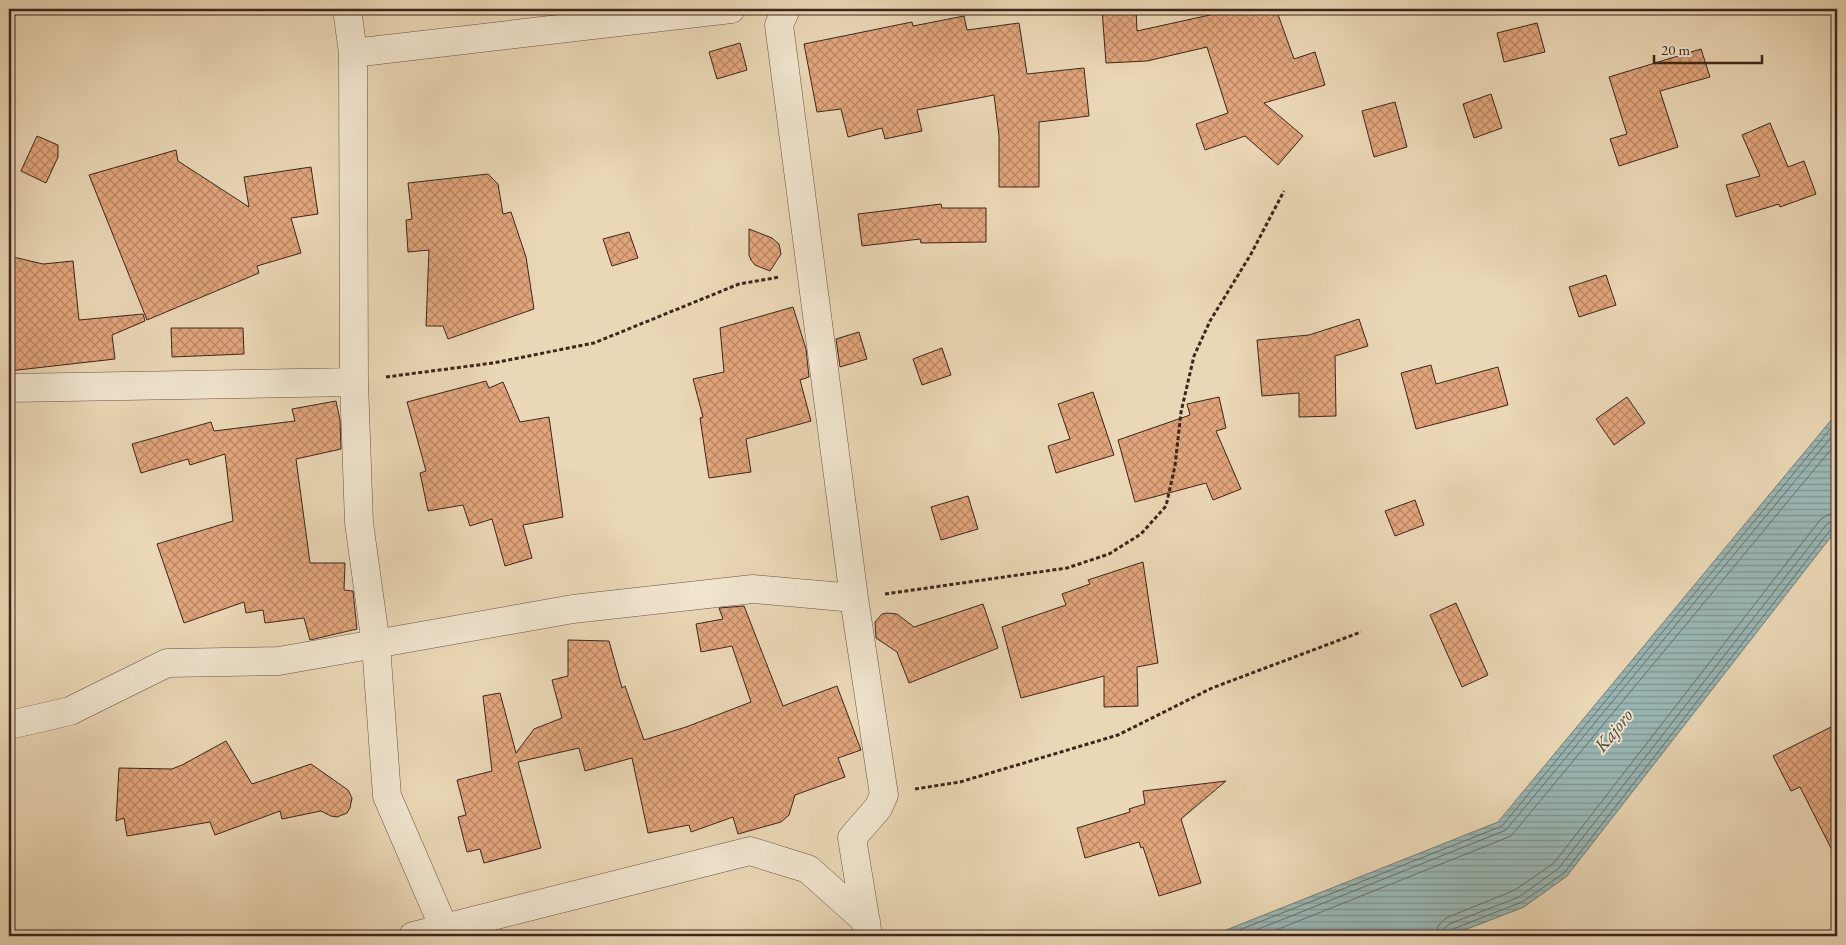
<svg xmlns="http://www.w3.org/2000/svg" width="1846" height="945" viewBox="0 0 1846 945" font-family="'EB Garamond',serif">
  <defs>
    <pattern id="water-rules" width="6" height="5" patternUnits="userSpaceOnUse" patternTransform="scale(1.25)"><rect width="6" height="5" fill="#9ab8b5"/><path d="M0 2.5h6" fill="none" stroke="#7f9593"/></pattern>
    <pattern id="building-cross-hatch" width="8" height="8" patternUnits="userSpaceOnUse" patternTransform="scale(1.25)"><rect width="8" height="8" fill="#e2a57b"/><path d="M0 0l8 8M0 8l8-8" fill="none" stroke="#b88664"/></pattern>
  </defs>
  <rect width="100%" height="100%" fill="#ead7b5"/>
  <filter id="stains"><feTurbulence type="fractalNoise" baseFrequency=".004" numOctaves="4"/><feColorMatrix values="0 0 0 0 .2 0 0 0 0 .09 0 0 0 0 .02 0 0 0 .5 -.17"/></filter>
  <radialGradient id="worn" r=".72"><stop offset=".6" stop-color="#630" stop-opacity="0"/><stop offset="1" stop-color="#630" stop-opacity=".3"/></radialGradient>
  <path fill="url(#water-rules)" stroke="#747e78" d="M1837 413V529L1567 876 1524 907 1449 936H1211L1498 822Z"/>
  <g fill="none" stroke-linecap="round" stroke-linejoin="round">
    <path stroke="#6b6f69" stroke-width="1" d="M1224 936 1502 826 1837 421
      M1241 936 1506 830 1837 430
      M1261 936 1511 836 1837 442
      M1436 936 1438 926 1446 918 1515 890 1554 863 1820 520 1827 515 1837 513
      M1443 936 1444 929 1449 924 1519 897 1559 868 1826 525 1832 521 1837 520
      M1449 936 1450 932 1453 929 1522 902 1564 873 1831 529 1837 527"/>
  </g>
  <path fill="url(#building-cross-hatch)" stroke="#3c261d" d="M1136 9 1137 31 1237 9H1276L1294 59 1315 52 1325 85 1264 103 1303 136 1278 165 1245 136 1205 150 1196 124 1228 113 1207 47 1147 61 1106 63 1102 10Z
    M964 16 967 30 1019 23 1027 74 1084 68 1089 116 1039 122V187H999V136L994 95 917 110 922 131 885 139 882 128 848 137 841 109 817 112 804 44 912 22 913 26Z
    M1537 23 1545 52 1504 62 1497 33Z
    M740 43 747 70 717 79 709 52Z
    M1701 49 1710 77 1660 91 1678 147 1619 166 1610 139 1627 134 1609 77Z
    M1491 94 1502 128 1474 138 1463 104Z
    M1395 102 1407 147 1374 157 1362 111Z
    M1770 123 1788 167 1804 161 1816 194 1780 207 1779 204 1736 217 1726 185 1760 176 1742 135Z
    M37 136 58 145V157L46 183 21 171Z
    M176 150 178 161 249 207 244 177 311 167 318 214 291 218 301 253 257 266 259 273 147 320 89 175Z
    M488 174 498 184 503 214 511 212 526 257 534 309 448 339 443 326H426L429 250 408 252 406 220 412 219 408 183Z
    M941 204 942 208H986V242L921 243 920 239 862 246 858 214Z
    M749 229 772 238 779 244 781 254 770 271 755 265 751 260 749 255Z
    M629 232 638 258 612 266 603 239Z
    M9 256 43 264 73 261 79 320 143 314 145 321 112 335 115 359 9 371Z
    M1606 275 1616 305 1579 317 1569 287Z
    M793 307 806 349 809 377 800 380 811 421 746 439 751 472 709 478 700 418 703 417 693 379 724 372 720 328Z
    M1359 319 1368 346 1335 356 1336 416 1299 417V393L1262 396 1257 340 1309 335Z
    M171 328H243L244 354 172 357Z
    M859 332 867 359 840 367 836 339Z
    M942 348 951 375 922 385 913 359Z
    M1431 365 1436 384 1498 367 1508 405 1416 429 1401 373Z
    M486 381 489 388 503 382 520 422 549 417 563 517 523 525 532 558 505 566 492 519 470 526 463 505 428 511 420 473 426 471 407 402Z
    M1093 392 1114 455 1056 473 1048 446 1070 439 1058 404Z
    M1219 397 1226 428 1216 431 1241 489 1213 500 1206 483 1135 502 1118 440 1190 415 1187 404Z
    M1627 397 1645 423 1614 445 1596 419Z
    M336 401 340 420 341 449 296 459 310 563H345L344 590 353 591 357 629 310 640 304 618 265 623 263 610 246 613 244 602 184 623 157 544 233 521 225 454 190 465 188 459 141 473 132 444 211 422 214 431 295 421 292 409Z
    M968 496 978 529 941 540 931 507Z
    M1415 500 1424 525 1395 536 1385 511Z
    M1143 562 1158 663 1137 667 1138 706 1104 707V676L1021 698 1002 627 1066 605 1062 594 1090 584 1088 580Z
    M1456 603 1488 675 1462 687 1430 615Z
    M983 604 998 648 909 683 897 652 876 638 875 622 882 614 887 613 897 614 914 627Z
    M744 606 783 706 837 686 861 750 838 758 845 777 795 795 789 815 781 822 738 834 733 817 691 832 689 825 648 833 632 758 585 771 579 748 518 762 541 848 484 863 480 849 467 852 458 817 466 815 457 780 492 771 483 696 500 693 516 753 534 729 562 718 552 680 568 676V640L609 641 622 688 625 686 644 740 686 727 751 702 732 646 701 652 696 624 723 619 719 608Z
    M1837 724V860L1800 787 1791 791 1773 756Z
    M226 741 252 784 311 764 348 790 352 798 350 808 347 813 337 817 331 816 321 811 282 819 280 811 215 835 210 822 127 836 124 818 116 821 119 768 172 769 182 765Z
    M1226 781 1181 819 1201 883 1159 896 1143 847 1141 848 1139 842 1085 858 1077 828 1130 812 1129 809 1145 804 1143 791Z"/>
  <g fill="none" stroke-linecap="round" stroke-linejoin="round">
    <g stroke="#685243" stroke-width="29">
      <path id="street" d="M347 9 353 53 354 382 359 523 376 645 387 796 444 928
        M786 9 779 25 854 598 884 795 878 808 852 838 868 936
        M353 53 731 9
        M9 388 354 382
        M9 723 14 724 70 711 167 663 279 661 573 609 753 589 854 598
        M413 936 750 851 808 869 866 921"/>
    </g>
    <path stroke="#3c261d" stroke-width="3" stroke-dasharray="4 2.5" stroke-linecap="butt" d="M386 377 493 363 594 343 739 284 780 277
      M885 594 1067 568 1109 554 1141 534 1166 506 1175 466 1181 412 1194 356 1210 321 1251 254 1284 191
      M915 789 960 782 1118 735 1212 688 1361 632"/>
    <use href="#street" stroke="#f1e5cf" stroke-width="28"/>
  </g>
  <g text-anchor="middle" stroke-width="4" stroke-linejoin="round" paint-order="stroke">
    <g font-size="19" font-style="italic" fill="#544a43" stroke="#f1e5cf">
      <text transform="translate(1613 730) rotate(-51)" y="7">Kajoro</text>
    </g>
  </g>
  <rect width="1846" height="945" fill="none" stroke="#ead7b5" stroke-width="30"/>
  <rect x="10" y="10" width="1826" height="925" fill="none" stroke="#3c261d" stroke-width="2.5"/>
  <rect x="15" y="15" width="1816" height="915" fill="none" stroke="#3c261d"/>
  <path d="M1654 55v8h108v-8" fill="none" stroke="#3c261d" stroke-width="2.5"/>
  <text x="1661" y="55" font-size="15" fill="#3c261d" stroke="#f1e5cf" stroke-width="4" paint-order="stroke">20 m</text>
  <rect width="100%" height="100%" filter="url(#stains)"/>
  <rect width="100%" height="100%" fill="url(#worn)"/>
</svg>
